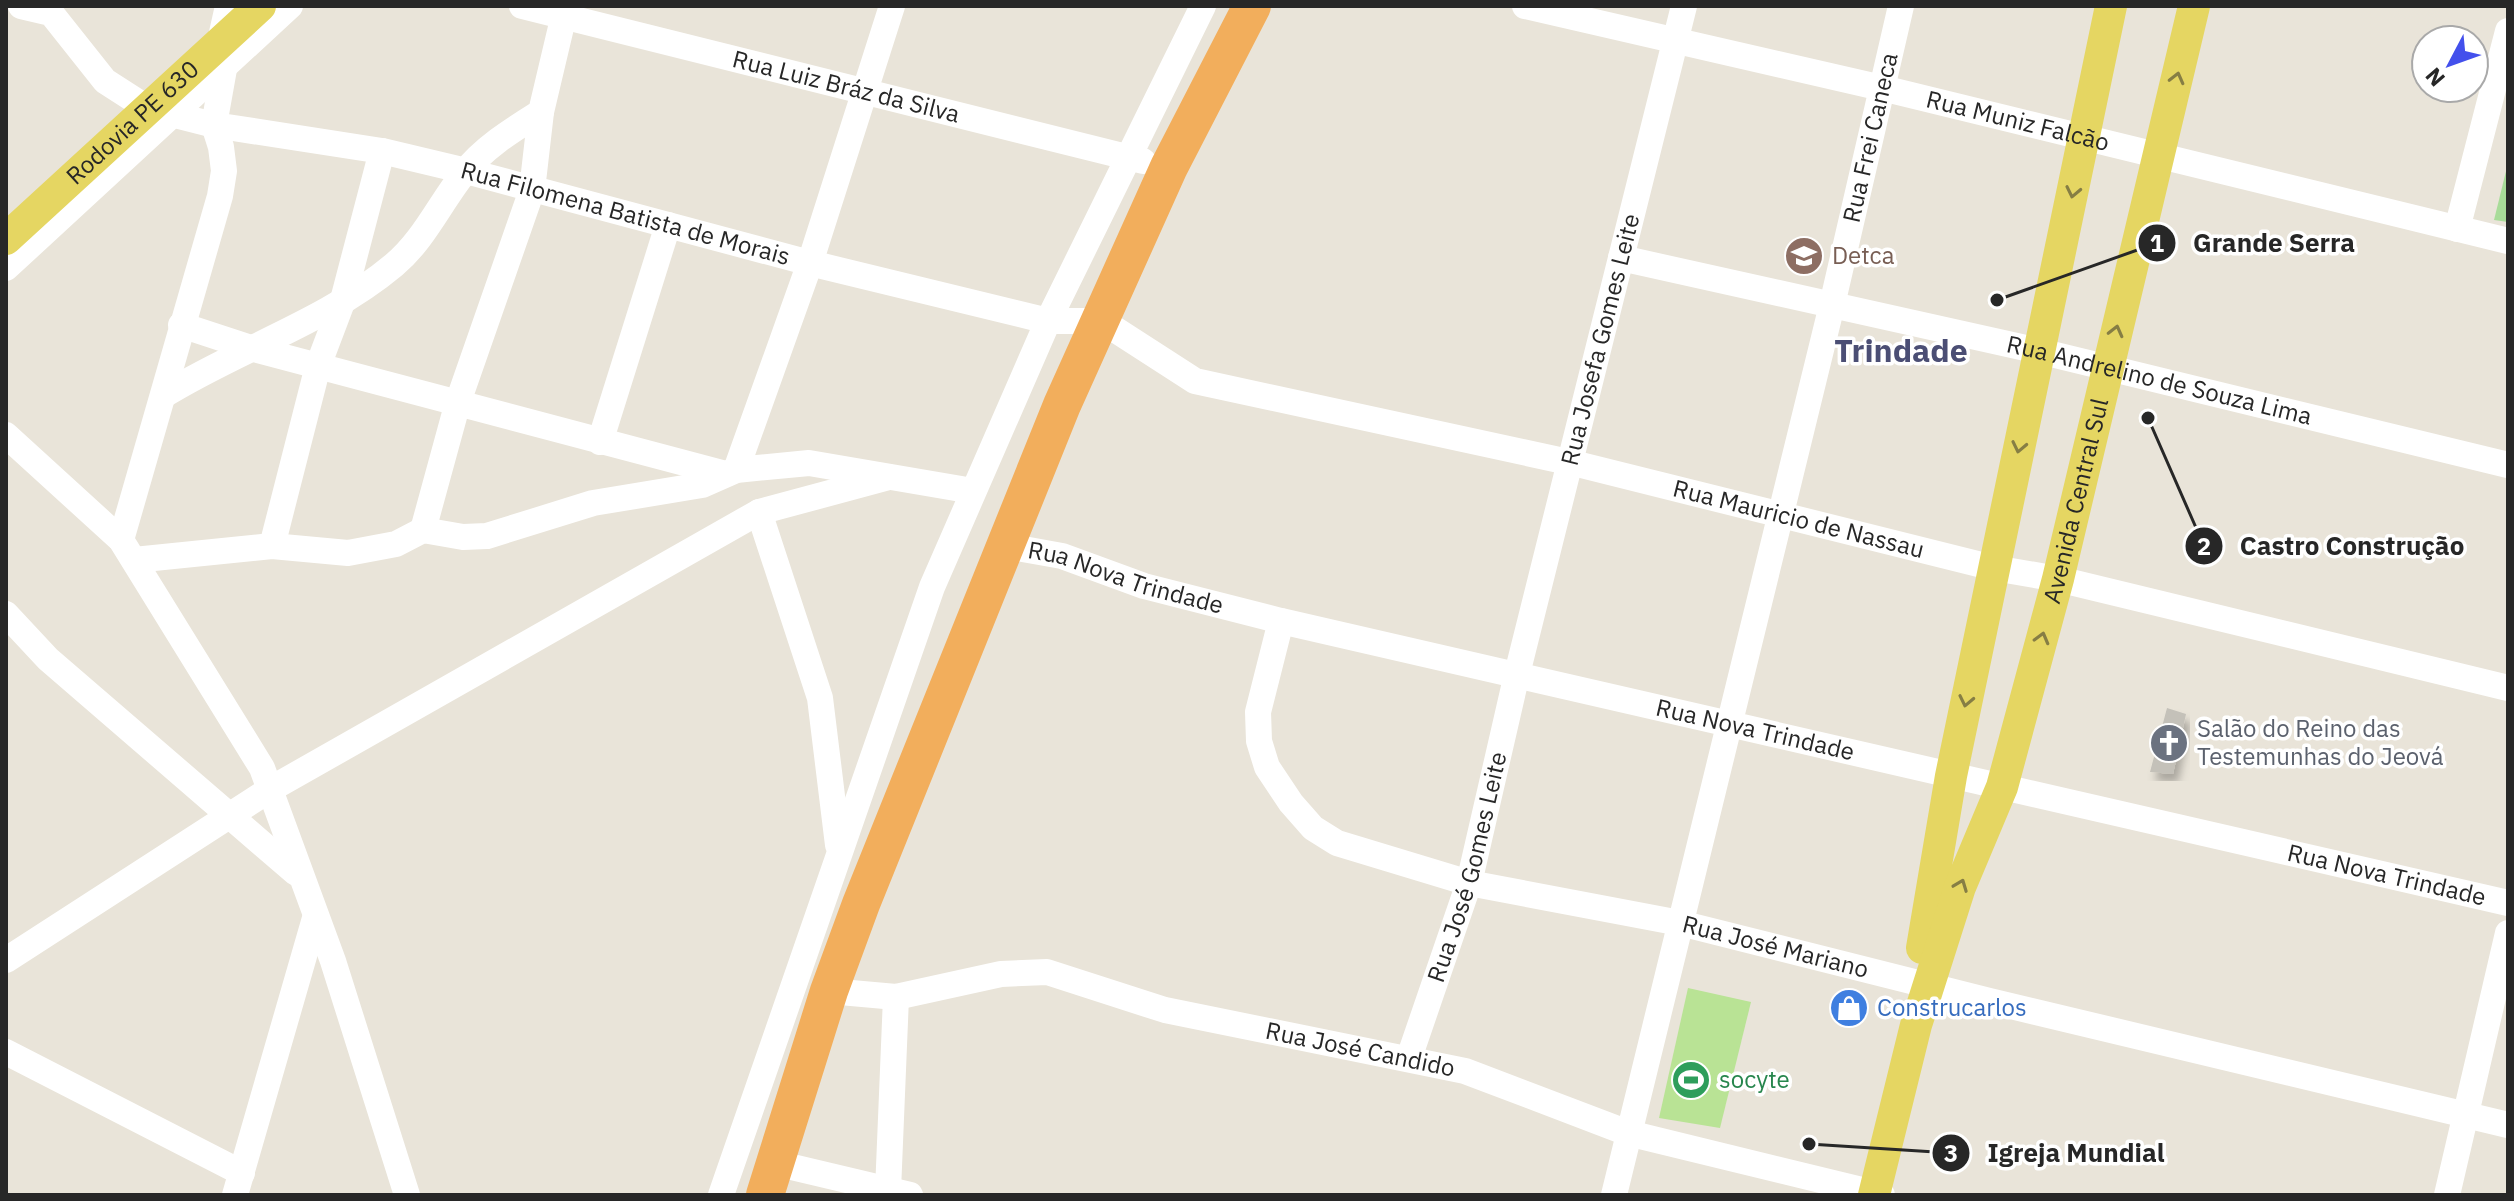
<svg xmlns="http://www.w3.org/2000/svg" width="2514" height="1201" viewBox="0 0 2514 1201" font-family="'IBM Plex Sans',sans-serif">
  <defs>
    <filter id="shadow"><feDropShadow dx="5" dy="9" stdDeviation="4" flood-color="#0004"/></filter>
  </defs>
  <rect width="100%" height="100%" fill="#e9e4d9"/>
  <path fill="#a8dc99" d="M2508 163V222L2494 220Z"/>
  <path fill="#b9e395" d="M1688 988 1751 1002 1720 1128 1659 1118Z"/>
  <path fill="#c4c1b9" filter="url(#shadow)" d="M2167 708 2186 714 2173 774 2150 772Z"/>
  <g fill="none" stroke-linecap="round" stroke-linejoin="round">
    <g stroke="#fff" stroke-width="26">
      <path id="s1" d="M21 6 51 13 105 81 147 108 214 125 382 151 466 171 810 263 1048 321H1102L1195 381 1573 463 1994 568 2058 579 2508 688"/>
      <path id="s2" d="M522 6 1143 161"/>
      <path id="s3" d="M1525 6 1882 88 2508 241"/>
      <path d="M2457 229 2508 31"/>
      <path id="s4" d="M1621 258 2039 351 2508 465"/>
      <path d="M6 268 290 6"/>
      <path d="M181 325 254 349 726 474"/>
      <path d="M164 395C238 349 326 322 394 265 424 240 440 203 464 173 484 147 514 129 541 112L563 19"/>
      <path d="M6 435 121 540 262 768 333 961 407 1195"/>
      <path d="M600 442 668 225"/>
      <path d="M736 470 810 263 892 6"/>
      <path d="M759 512 820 698 838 845"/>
      <path d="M423 530 458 402 532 190 541 112"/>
      <path d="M121 540 220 196 224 171 221 147 214 125 224 69 219 46 228 6"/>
      <path d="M272 546 318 366 343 300 382 151"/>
      <path id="s5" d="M1006 546 1062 556 1144 586 1281 621 2508 903"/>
      <path d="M134 560 272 546 348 553 396 544 423 530 463 537 487 536 593 503 702 485 736 470 809 463 973 491"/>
      <path d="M6 614 48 659 296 873"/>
      <path id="s6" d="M1281 621 1258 712 1259 741 1267 767 1291 803 1313 828 1337 843 1469 883 1680 923 1990 1001 2508 1125"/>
      <path d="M6 960 269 790 759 512 889 477"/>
      <path id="s7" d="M829 991 896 997 1001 974 1047 972 1165 1010 1465 1071 1628 1133 1882 1195"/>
      <path d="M6 1052 242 1173"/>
      <path id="s8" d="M1409 1058 1469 883 1517 674 1684 6"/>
      <path d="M775 1163 910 1195"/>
      <path d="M888 1191 896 997"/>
      <path d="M235 1195 315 918"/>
      <path d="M721 1195 932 587 1048 321 1203 6"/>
      <path id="s9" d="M1614 1195 1832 305 1901 6"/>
      <path d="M2447 1195 2508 933"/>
    </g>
    <g stroke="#e5d662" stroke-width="32">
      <path id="s10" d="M6 239 260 6"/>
      <path d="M1922 948 1951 776 2111 6"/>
      <path id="s11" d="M1874 1195 1916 1025 1960 887 2002 787 2058 579 2194 6"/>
    </g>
    <path stroke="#f2ae5c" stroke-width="38" d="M765 1195 829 991 861 904 1062 405 1169 167 1252 6"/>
  </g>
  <defs><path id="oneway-chevron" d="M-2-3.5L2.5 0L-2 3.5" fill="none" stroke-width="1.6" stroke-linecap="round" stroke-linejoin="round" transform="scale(2)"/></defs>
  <g stroke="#867e44">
    <use href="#oneway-chevron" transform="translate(2177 78) rotate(-76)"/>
    <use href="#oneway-chevron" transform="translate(2073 192) rotate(102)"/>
    <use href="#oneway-chevron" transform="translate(2116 331) rotate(-76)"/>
    <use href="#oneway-chevron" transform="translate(2019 447) rotate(102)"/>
    <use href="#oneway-chevron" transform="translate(2042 638) rotate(-75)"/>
    <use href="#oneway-chevron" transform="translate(1966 701) rotate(102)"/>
    <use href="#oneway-chevron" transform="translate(1961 885) rotate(-69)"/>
  </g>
  <defs>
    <g id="school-disc" transform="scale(2)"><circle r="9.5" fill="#8d6e63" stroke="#fff"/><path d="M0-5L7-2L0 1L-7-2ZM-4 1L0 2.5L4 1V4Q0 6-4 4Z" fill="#fff"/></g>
    <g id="church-disc" transform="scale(2)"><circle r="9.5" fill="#6b7280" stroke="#fff"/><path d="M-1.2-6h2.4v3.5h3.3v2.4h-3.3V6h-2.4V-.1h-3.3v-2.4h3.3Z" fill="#fff"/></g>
    <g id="shop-disc" transform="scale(2)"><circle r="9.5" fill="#3f7fe0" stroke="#fff"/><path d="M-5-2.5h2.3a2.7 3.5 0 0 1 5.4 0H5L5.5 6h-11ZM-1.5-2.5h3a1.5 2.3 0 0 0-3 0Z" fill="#fff"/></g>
    <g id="stadium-disc" transform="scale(2)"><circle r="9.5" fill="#2e9e5b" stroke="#fff"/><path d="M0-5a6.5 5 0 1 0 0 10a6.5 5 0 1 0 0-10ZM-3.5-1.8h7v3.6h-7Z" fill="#fff"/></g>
  </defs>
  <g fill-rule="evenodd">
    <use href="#school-disc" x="1804" y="256"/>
    <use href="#church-disc" x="2169" y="743"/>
    <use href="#shop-disc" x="1849" y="1008"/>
    <use href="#stadium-disc" x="1691" y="1080"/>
  </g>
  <g text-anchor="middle" stroke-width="7" stroke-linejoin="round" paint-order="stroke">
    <g font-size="24" fill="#272727" stroke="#fff">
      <text dy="8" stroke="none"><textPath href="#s2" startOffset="334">Rua Luiz Bráz da Silva</textPath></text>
      <text dy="8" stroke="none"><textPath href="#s3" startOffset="506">Rua Muniz Falcão</textPath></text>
      <text dy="8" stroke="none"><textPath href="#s10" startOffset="172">Rodovia PE 630</textPath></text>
      <text dy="8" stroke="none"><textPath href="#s9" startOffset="1088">Rua Frei Caneca</textPath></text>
      <text dy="8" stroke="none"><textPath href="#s1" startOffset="658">Rua Filomena Batista de Morais</textPath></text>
      <text dy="8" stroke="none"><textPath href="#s8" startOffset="744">Rua Josefa Gomes Leite</textPath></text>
      <text dy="8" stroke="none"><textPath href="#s4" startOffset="552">Rua Andrelino de Souza Lima</textPath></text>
      <text dy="8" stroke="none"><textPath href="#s11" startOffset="724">Avenida Central Sul</textPath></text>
      <text dy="8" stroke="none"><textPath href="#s1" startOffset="1878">Rua Mauricio de Nassau</textPath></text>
      <text dy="8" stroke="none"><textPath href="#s5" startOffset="124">Rua Nova Trindade</textPath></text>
      <text dy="8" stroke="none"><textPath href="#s5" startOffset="772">Rua Nova Trindade</textPath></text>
      <text dy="8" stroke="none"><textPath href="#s8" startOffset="200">Rua José Gomes Leite</textPath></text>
      <text dy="8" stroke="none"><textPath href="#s5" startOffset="1420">Rua Nova Trindade</textPath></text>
      <text dy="8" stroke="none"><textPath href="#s6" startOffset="706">Rua José Mariano</textPath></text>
      <text dy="8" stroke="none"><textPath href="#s7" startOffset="544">Rua José Candido</textPath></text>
    </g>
    <g font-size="24" fill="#785e54" stroke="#fff" text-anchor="start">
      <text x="1832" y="264">Detca</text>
    </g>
    <g font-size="24" fill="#5b616d" stroke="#fff" text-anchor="start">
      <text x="2197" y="737">Salão do Reino das<tspan x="2197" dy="28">Testemunhas do Jeová</tspan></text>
    </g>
    <g font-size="24" fill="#366cbe" stroke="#fff" text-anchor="start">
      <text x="1877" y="1016">Construcarlos</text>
    </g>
    <g font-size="24" fill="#27864d" stroke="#fff" text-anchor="start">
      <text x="1719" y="1088">socyte</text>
    </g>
    <g font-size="32" font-weight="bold" fill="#4b4e74" stroke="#fff">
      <text x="1901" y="362">Trindade</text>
    </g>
  </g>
  <path fill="none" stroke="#272727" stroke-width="3" d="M1997 300L2157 243M2148 418L2204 546M1809 1144L1951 1153"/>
  <g fill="#272727" stroke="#fff" stroke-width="3">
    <circle cx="1997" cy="300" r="8"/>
    <circle cx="2148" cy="418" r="8"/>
    <circle cx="1809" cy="1144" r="8"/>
    <circle cx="2157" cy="243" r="20"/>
    <circle cx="2204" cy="546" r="20"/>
    <circle cx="1951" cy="1153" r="20"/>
  </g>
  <g font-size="24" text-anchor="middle" font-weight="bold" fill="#fff">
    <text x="2157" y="252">1</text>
    <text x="2204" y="555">2</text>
    <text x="1951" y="1162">3</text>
  </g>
  <g font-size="26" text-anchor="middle" font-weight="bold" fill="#272727" stroke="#fff" stroke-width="7" stroke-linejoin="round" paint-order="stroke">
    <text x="2274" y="252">Grande Serra</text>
    <text x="2352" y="555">Castro Construção</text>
    <text x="2076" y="1162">Igreja Mundial</text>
  </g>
  <rect width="2514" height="1201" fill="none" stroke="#272727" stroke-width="16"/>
  <g transform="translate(2450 64) rotate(229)"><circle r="38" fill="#ffffff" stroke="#a9a9a9" stroke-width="2"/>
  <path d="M0-6L14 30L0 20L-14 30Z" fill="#4350ec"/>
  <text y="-12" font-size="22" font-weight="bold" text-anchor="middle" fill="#272727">N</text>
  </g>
</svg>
